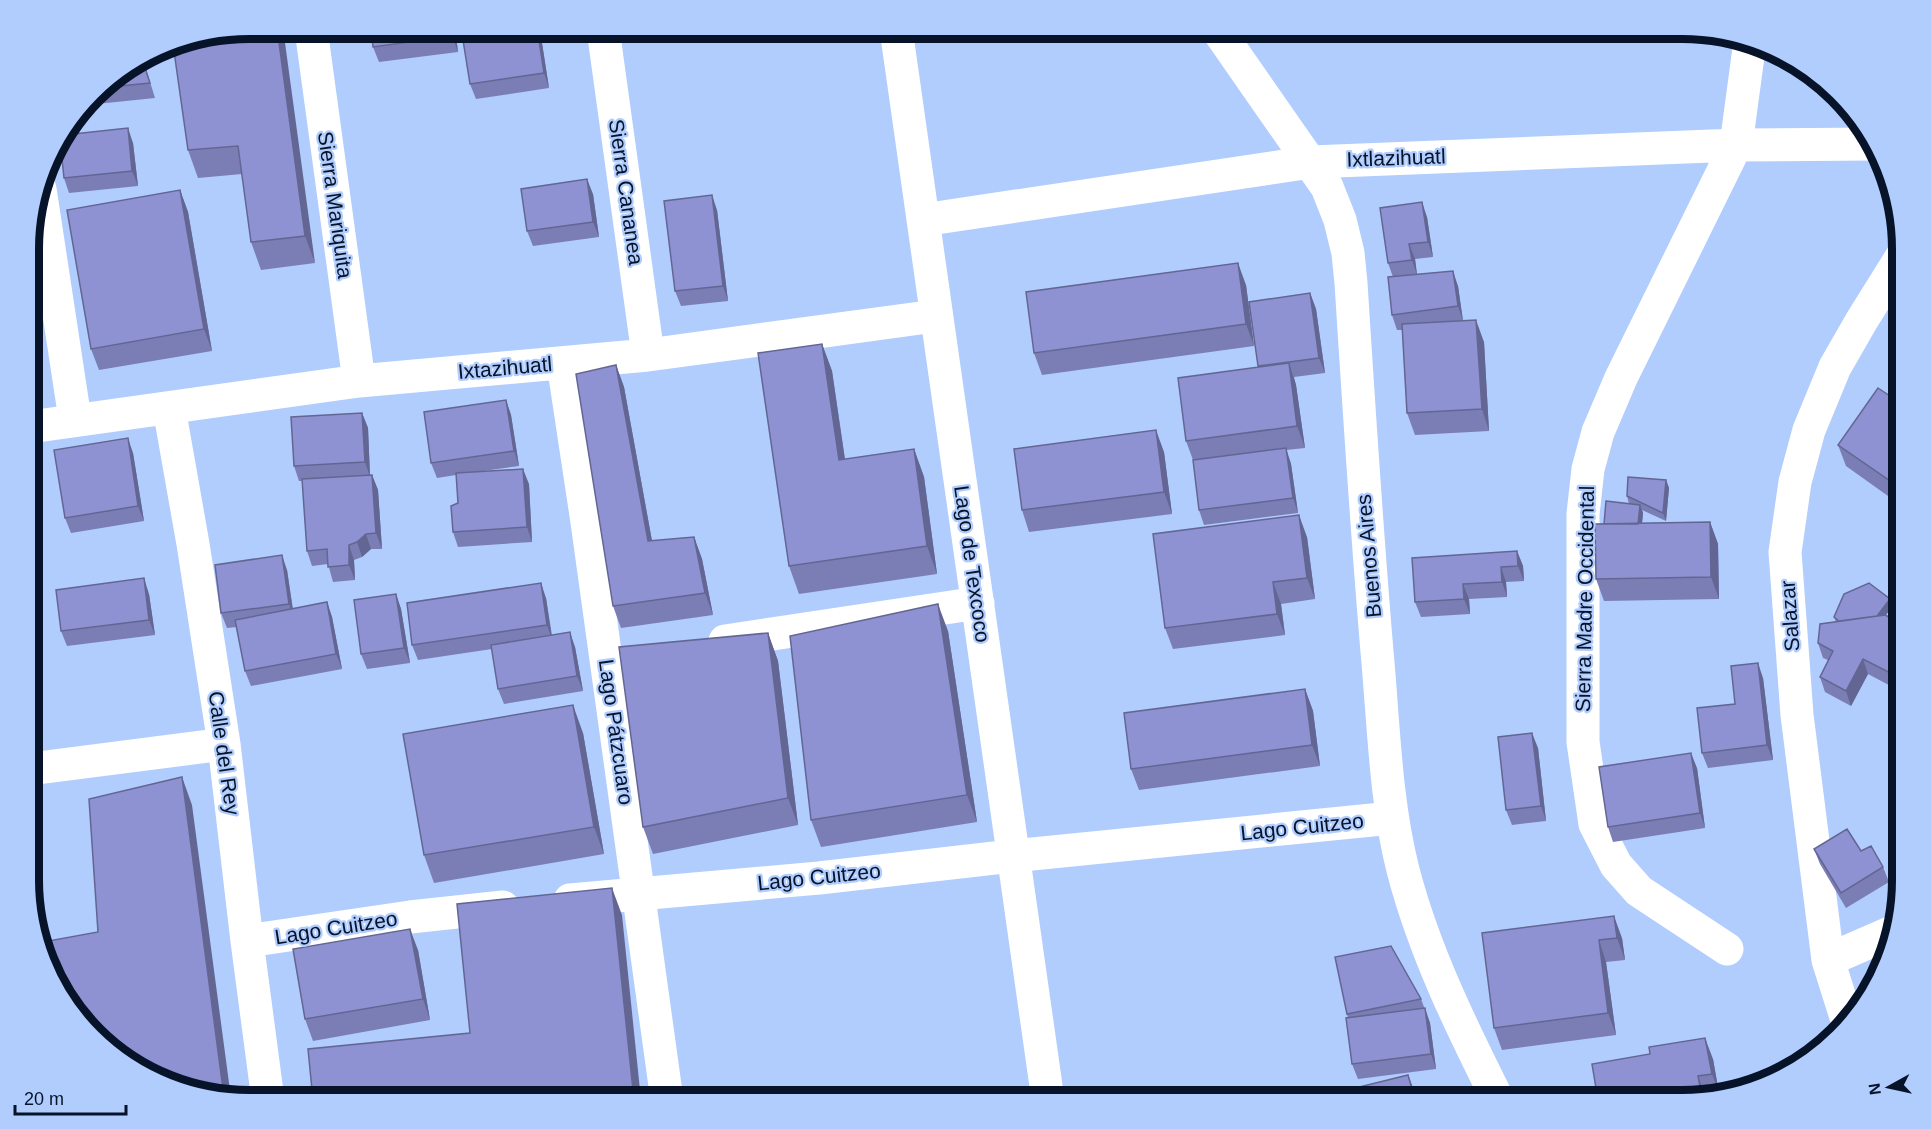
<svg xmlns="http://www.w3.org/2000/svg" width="1931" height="1129" viewBox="0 0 1931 1129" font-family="Helvetica,sans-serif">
  <rect width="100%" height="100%" fill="#b0cdfe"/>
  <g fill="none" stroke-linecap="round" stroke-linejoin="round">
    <path stroke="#fff" stroke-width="33" d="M311 29 359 381
      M603 29 648 355
      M896 29 1048 1100
      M1217 29 1327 187 1340 220 1348 253 1351 283C1359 410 1367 537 1378 663 1384 732 1386 803 1403 870 1424 951 1461 1026 1498 1100
      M40 189 75 419
      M923 220 1311 162 1736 145 1874 144
      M563 363 587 522 667 1100
      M169 408 193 544 224 744 247 941 268 1100
      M30 427 359 381 648 355 935 316
      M725 641 978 603
      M30 769 224 744
      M570 900 819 878 1012 856 1392 818
      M247 941 410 917 503 907
      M1727 949 1639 891 1616 865 1595 824 1583 742V514L1588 469 1598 432 1621 378 1736 145 1750 41
      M1828 960 1890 933
      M1846 1017 1828 960 1797 715 1785 552 1795 482 1809 430 1835 367 1862 320 1902 256"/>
  </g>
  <path fill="#7a7eb5" d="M249 28 315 263 261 270 251 242 242 174 198 178 188 150Z
    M455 28 458 52 379 62 373 47Z
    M542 43 549 88 476 99 470 84Z
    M143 59 155 98 87 105 103 84Z
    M133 143 138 186 69 193 64 178Z
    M180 190 188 212 212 351 99 370 91 349Z
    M593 194 599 237 533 246 527 231Z
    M717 210 728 301 681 306 675 291Z
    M1427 217 1433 257 1415 259 1417 274 1458 286 1463 321 1484 342 1489 431 1415 435 1407 413 1402 330H1397L1392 315 1393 277 1388 263Z
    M30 274 32 278 34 303 30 304Z
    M1246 285 1254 346 1042 375 1034 353Z
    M1310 293 1316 309 1325 373 1294 377 1296 385 1305 448 1286 450 1291 464 1298 513 1204 525 1199 510 1193 460 1186 441 1258 367 1249 302Z
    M30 324 35 331 39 357 30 359Z
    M822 344 832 371 845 459 914 449 924 477 937 574 799 594 789 566Z
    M616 365 624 387 652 541 694 537 702 559 713 615 621 628 613 606Z
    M506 400 511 415 519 466 483 471 529 484 532 542 458 547 453 532 458 503 456 475 437 478 431 463Z
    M1902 404V506L1846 466 1838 445Z
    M362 413 368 428 370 475H372L378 490 382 549H371L362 557 354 560 355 580 333 582 328 564 312 566 307 551 302 481H299L294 466Z
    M1164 452 1172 514 1029 532 1022 510Z
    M133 453 144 521 71 533 65 518Z
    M1666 480 1669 488 1666 521 1642 510 1643 513 1642 523 1710 522 1718 544 1719 599 1604 601 1596 579 1604 524 1629 504 1627 496Z
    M1307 537 1315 599 1281 604 1285 635 1173 649 1165 628Z
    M1517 551 1523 566 1524 581 1506 582 1507 597 1469 599 1470 614 1421 617 1415 602Z
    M287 570 293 609 327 602 332 617 342 669 251 686 245 671 237 627 227 628 221 613Z
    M149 594 155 635 67 646 61 631Z
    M396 594 401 609 410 663 367 669 361 654Z
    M546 598 552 635 575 647 583 691 504 704 498 689 492 649 418 660 412 645Z
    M1892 607 1886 615 1902 624V692L1868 674 1851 706 1825 692 1820 677 1828 660 1823 658 1818 643 1836 622 1834 617Z
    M30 615 37 660 30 661Z
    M948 631 977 822 821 847 811 820Z
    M768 633 778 661 798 825 653 854 643 827Z
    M1763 678 1773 760 1708 768 1702 753 1735 704Z
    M1305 689 1313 711 1320 766 1139 790 1131 769Z
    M583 733 604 854 434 883 424 855Z
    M1538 748 1546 821 1512 825 1506 810Z
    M1697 768 1705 828 1613 842 1608 827Z
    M30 810 40 880 31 881 34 888 41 930H38L30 908Z
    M1814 849 1861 851 1883 867 1889 882 1846 908 1820 864Z
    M1482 933 1622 938 1625 960 1606 962 1616 1035 1502 1050 1494 1028Z
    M418 950 430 1020 313 1041 305 1019Z
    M1421 999 1430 1023 1436 1069 1358 1079 1352 1064 1348 1018 1347 1014Z
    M1713 1059 1719 1093 1696 1100H1598Z"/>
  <path fill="#636693" d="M277 28H283L315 263 305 236Z
    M451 28H455L458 52 452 36Z
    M537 28 542 43 549 88 544 73Z
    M128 128 133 143 138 186 132 171Z
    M587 179 593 194 599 237 593 222Z
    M180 190 188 212 212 351 204 329Z
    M712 195 717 210 728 301 723 286Z
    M1422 202 1427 217 1433 257 1428 242Z
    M1409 244 1415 259 1417 275 1412 260Z
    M1238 263 1246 285 1254 346 1246 324Z
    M1453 271 1458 286 1463 321 1458 306Z
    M30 274 32 278 34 303 30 293Z
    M1310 293 1316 309 1325 373 1319 358Z
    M1476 320 1484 342 1489 431 1482 409Z
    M32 323 35 331 39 357 36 350Z
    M822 344 832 371 849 488 839 460Z
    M1289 363 1296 385 1305 448 1297 426Z
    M616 365 624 387 656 563 648 541Z
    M506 400 511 415 519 466 514 451Z
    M362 413 368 428 370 477 365 462Z
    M1156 430 1164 452 1172 514 1164 492Z
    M128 438 133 453 144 521 138 506Z
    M1286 448 1291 464 1298 513 1293 498Z
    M914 449 924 477 937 574 927 546Z
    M523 469 529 484 532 542 527 527Z
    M372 475 378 490 382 549 376 533Z
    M1666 480 1669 488 1666 521 1663 513Z
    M1640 505 1643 513 1641 535 1638 528Z
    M1299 515 1307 537 1315 599 1307 578Z
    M1710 522 1718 544 1719 599 1711 577Z
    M366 534 371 549 362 557 357 542Z
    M694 537 702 559 713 615 705 593Z
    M349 545 354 560 355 580 349 565Z
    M1517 551 1523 566 1524 581 1518 566Z
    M282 555 287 570 294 619 289 604Z
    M1501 567 1506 582 1507 597 1502 582Z
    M144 578 149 594 155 635 149 620Z
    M1273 582 1281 604 1285 635 1277 614Z
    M541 583 546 598 552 640 547 625Z
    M1463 584 1469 599 1470 614 1464 599Z
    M396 594 401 609 410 663 404 648Z
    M1890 599 1892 607 1875 629 1873 621Z
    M327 602 332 617 342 669 336 654Z
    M938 604 948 631 977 822 967 795Z
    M30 615 31 617 37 660 32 645 30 635Z
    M570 632 575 647 583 691 577 676Z
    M768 633 778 661 798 825 788 798Z
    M1863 659 1868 674 1851 706 1846 691Z
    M1758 663 1763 678 1773 760 1767 745Z
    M1305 689 1313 711 1320 766 1312 745Z
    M573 705 583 733 604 854 594 827Z
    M1532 733 1538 748 1546 821 1541 806Z
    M1691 753 1697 768 1705 828 1700 813Z
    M182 777 192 805 231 1098 224 1097Z
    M30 810 40 880 35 865 30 834Z
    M30 879 34 888 41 930 35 915 30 885Z
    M612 888 622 915 641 1100H634Z
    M1614 916 1622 938 1625 960 1617 938Z
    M410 929 418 950 430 1020 423 999Z
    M1599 940 1606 962 1616 1035 1608 1013Z
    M1425 1008 1430 1023 1436 1069 1431 1054Z
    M1705 1038 1713 1059 1719 1093 1712 1074Z
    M1408 1075 1414 1090 1416 1100H1415Z
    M1698 1076 1706 1097 1702 1098Z"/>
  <path fill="#8e92d2" stroke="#636693" stroke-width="1.5" d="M249 28H277L305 236 251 242 238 146 188 150 173 44Z
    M371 28H451L452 36 373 47Z
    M537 28 544 73 470 84 463 40Z
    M142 59 150 83 100 88 103 84Z
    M128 128 132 171 64 178 60 140 64 135Z
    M587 179 593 222 527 231 521 189Z
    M180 190 204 329 91 349 67 210Z
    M712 195 723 286 675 291 664 201Z
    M1422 202 1428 242 1409 244 1412 260 1388 263 1380 208Z
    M1238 263 1246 324 1034 353 1026 292Z
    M1453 271 1458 306 1392 315 1388 277Z
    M1310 293 1319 358 1258 366 1249 302Z
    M1476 320 1482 409 1407 413 1402 324Z
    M32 323 36 350 30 351V324Z
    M822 344 839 460 914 449 927 546 789 566 758 353Z
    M1289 363 1297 426 1186 441 1178 378Z
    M616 365 648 541 694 537 705 593 613 606 576 374Z
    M1878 388 1902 404V489L1838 445Z
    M506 400 514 451 431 463 424 412Z
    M362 413 365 462 294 466 291 417Z
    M1156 430 1164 492 1022 510 1014 449Z
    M128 438 138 506 65 518 54 450Z
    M1286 448 1293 498 1199 510 1193 460Z
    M523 469 527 527 453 532 451 506 458 503 456 473Z
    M372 475 376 533 366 534 357 542 349 545V565L328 567 327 549 307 551 302 479Z
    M1628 477 1666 480 1663 513 1627 496Z
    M1606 501 1640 505 1638 524H1604Z
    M1299 515 1307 578 1273 582 1277 614 1165 628 1153 534Z
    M1710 522 1711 577 1596 579 1595 524Z
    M1517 551 1518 566 1501 567 1502 582 1463 584 1464 599 1415 602 1412 558Z
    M282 555 289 604 221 613 215 565Z
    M144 578 149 620 61 631 56 590Z
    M541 583 547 625 412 645 407 603Z
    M1869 583 1890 599 1877 616 1839 621 1834 617 1844 594Z
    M396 594 404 648 361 654 354 600Z
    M327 602 336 654 245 671 235 620Z
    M938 604 967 795 811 820 790 636Z
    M1885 615 1902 624V679L1863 659 1846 691 1820 677 1833 651 1818 643 1820 624Z
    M570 632 577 676 498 689 491 645Z
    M768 633 788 798 643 827 619 647Z
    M1758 663 1767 745 1702 753 1697 708 1735 704 1731 666Z
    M1305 689 1312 745 1131 769 1124 713Z
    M573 705 594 827 424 855 403 734Z
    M1532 733 1541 806 1506 810 1498 737Z
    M1691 753 1700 813 1608 827 1599 767Z
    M182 777 224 1097 192 1093 139 1071 66 1002 43 942 98 932 89 799Z
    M1847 829 1861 851 1871 846 1883 867 1841 893 1814 849Z
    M30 834 35 865H30Z
    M30 885 35 915H33L30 908Z
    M612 888 634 1100H313L308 1049 470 1033 457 904Z
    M1614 916 1617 938 1599 940 1608 1013 1494 1028 1482 933Z
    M410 929 423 999 305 1019 293 949Z
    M1391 946 1421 999 1347 1014 1335 957Z
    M1425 1008 1431 1054 1352 1064 1346 1018Z
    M1705 1038 1712 1074 1698 1076 1702 1098 1696 1100H1598L1592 1064 1650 1054 1649 1047Z
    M1408 1075 1415 1100H1341L1339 1092Z"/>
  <g text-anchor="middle" stroke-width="4.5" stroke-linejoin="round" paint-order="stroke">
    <g font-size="21" fill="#071329" stroke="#b0cdfe">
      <text transform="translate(1396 158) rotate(-2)" y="7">Ixtlazihuatl</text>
      <text transform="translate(626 192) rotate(82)" y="7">Sierra Cananea</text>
      <text transform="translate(335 205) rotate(82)" y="7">Sierra Mariquita</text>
      <text transform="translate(505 368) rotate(-5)" y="7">Ixtazihuatl</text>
      <text transform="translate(1369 556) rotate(-95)" y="7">Buenos Aires</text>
      <text transform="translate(972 564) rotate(82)" y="7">Lago de Texcoco</text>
      <text transform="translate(1585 599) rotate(-89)" y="7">Sierra Madre Occidental</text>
      <text transform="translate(1790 616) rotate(-94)" y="7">Salazar</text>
      <text transform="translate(616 732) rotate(82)" y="7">Lago Pátzcuaro</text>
      <text transform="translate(224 753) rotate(82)" y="7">Calle del Rey</text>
      <text transform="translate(1302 827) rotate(-6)" y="7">Lago Cuitzeo</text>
      <text transform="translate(819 877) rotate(-6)" y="7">Lago Cuitzeo</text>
      <text transform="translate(336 928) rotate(-9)" y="7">Lago Cuitzeo</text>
    </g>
  </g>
  <path d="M0 0H1931V1129H0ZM249 39H1682A210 210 0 0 1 1892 249V880A210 210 0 0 1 1682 1090H249A210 210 0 0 1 39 880V249A210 210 0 0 1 249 39Z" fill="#b0cdfe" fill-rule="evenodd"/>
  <path fill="none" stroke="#071329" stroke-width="8" d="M249 39H1682A210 210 0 0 1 1892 249V880A210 210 0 0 1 1682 1090H249A210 210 0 0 1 39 880V249A210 210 0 0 1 249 39Z"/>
  <g transform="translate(1889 1087) rotate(262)" stroke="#b0cdfe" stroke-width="4.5" paint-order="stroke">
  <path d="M0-4.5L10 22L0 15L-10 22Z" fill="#071329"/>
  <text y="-9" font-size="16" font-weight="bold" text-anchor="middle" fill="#071329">N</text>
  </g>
  <path d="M15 1105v9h111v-9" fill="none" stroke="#071329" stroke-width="3"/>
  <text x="24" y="1105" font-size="18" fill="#071329" stroke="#b0cdfe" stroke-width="4.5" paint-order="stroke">20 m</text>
</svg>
